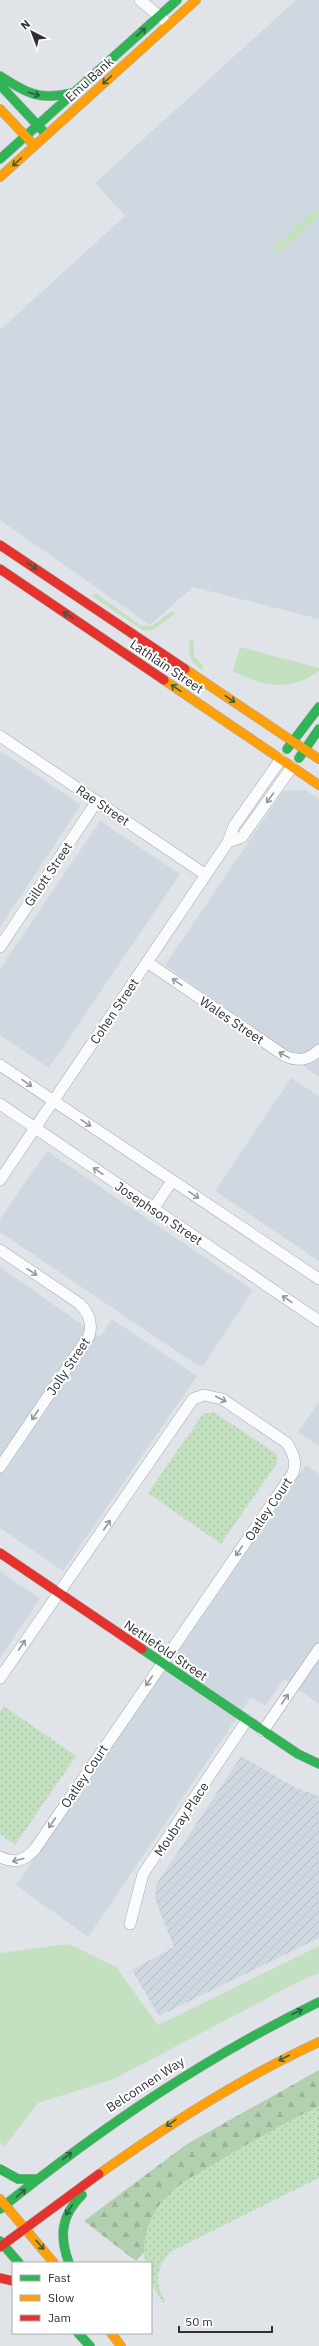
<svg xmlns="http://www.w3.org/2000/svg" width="319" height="2346" viewBox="0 0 319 2346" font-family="'IBM Plex Sans',sans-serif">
  <defs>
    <pattern id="industrial-furrows" width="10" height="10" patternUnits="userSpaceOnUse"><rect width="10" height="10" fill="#cfd8e1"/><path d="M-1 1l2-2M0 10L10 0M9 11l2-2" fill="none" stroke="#b2bac2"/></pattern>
    <pattern id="forest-firs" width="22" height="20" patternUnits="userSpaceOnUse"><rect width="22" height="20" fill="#b2d0b0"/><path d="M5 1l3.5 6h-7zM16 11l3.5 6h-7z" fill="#99b398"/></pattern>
    <pattern id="park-dots" width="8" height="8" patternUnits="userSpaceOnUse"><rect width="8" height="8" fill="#c3e1c1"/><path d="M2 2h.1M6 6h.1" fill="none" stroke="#a8c2a6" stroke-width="1.8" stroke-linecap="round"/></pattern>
  </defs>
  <rect width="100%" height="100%" fill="#e0e4e8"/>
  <path fill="#cfd8e1" d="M296 0H319V619L193 587 150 625 0 520V330L125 216 95 183Z
    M2 752 81 805 0 927V754Z
    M306 790 319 799V1077L165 965 283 791Z
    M100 821 180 874 49 1068 0 1035V969Z
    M291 1078 319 1096V1261L215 1191Z
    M47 1151 253 1290 203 1366 197 1365 0 1232V1219Z
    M0 1267 100 1337 112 1319 197 1376 63 1571 0 1528Z
    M319 1402V1446L298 1432Z
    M306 1465 319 1474V1704L284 1679 265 1706 251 1697 88 1937 16 1885Z
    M0 1571 40 1599 0 1658Z"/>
  <path fill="url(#industrial-furrows)" d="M241 1756 296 1788 319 1796V1938L159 2016 132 1970 174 1947 155 1899 156 1885Z"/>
  <path fill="#c3e1c1" d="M316 208 319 212V217L278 254 272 248Z
    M95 593 142 626H152L172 611 176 613 153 630 144 631 92 596Z
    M190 638 194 642V656L203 665 202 670C190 663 187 652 190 638Z
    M240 647 319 668V671C291 692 261 687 233 671Z
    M69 1944 116 1967 158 2025 319 1946V1973L298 1982 114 2079 38 2103 4 2147 0 2143V1953Z"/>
  <path fill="url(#forest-firs)" d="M319 2070V2151L171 2224 136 2261 84 2221 187 2144Z"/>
  <path fill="url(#park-dots)" d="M213 1412 277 1454V1463L221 1544 148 1493 203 1414Z
    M4 1706 76 1756 15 1845 0 1834V1712Z
    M319 2106V2178L172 2251C156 2265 154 2283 165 2301L163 2303 151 2283V2263H145C141 2240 149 2215 165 2198 177 2184 196 2175 212 2165 247 2144 282 2124 319 2106Z"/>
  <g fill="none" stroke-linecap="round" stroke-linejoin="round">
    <g stroke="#a6a9ad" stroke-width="12">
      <path id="street" d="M140 0 164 20
        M0 736 206 875
        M228 842 242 837 292 767
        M0 947 97 801
        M147 962 285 1056C299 1062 308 1060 319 1050
        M0 1065 319 1279
        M0 1104 319 1321
        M0 1180 228 842 234 826 281 759
        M153 1209 172 1181
        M0 1250 80 1304C89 1313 93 1323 89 1336L0 1467
        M0 1678 193 1399 204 1395 222 1399 287 1443C293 1453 297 1461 293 1473L35 1849C24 1861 15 1864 0 1857
        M263 1731 319 1649
        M130 1924 143 1874 247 1720"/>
    </g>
    <g stroke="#a6a9ad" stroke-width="10">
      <path id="fast" d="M0 76C26 93 40 101 71 93
        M0 85 43 131
        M0 159 177 0
        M287 749 319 707
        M299 758 319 729
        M142 1649 298 1754 319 1764
        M0 2169 18 2179H37
        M0 2209C101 2128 202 2059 319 2002
        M0 2241 19 2263
        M69 2263C59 2236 61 2215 82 2195
        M78 2333 90 2346"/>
    </g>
    <g stroke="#a6a9ad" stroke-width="10">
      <path id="slow" d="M0 109 32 143
        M0 177 196 0
        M185 669 319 759
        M164 680 319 785
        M99 2174C169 2124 241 2078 319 2042
        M0 2199 54 2263
        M111 2333 121 2346"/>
    </g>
    <g stroke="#a6a9ad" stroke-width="10">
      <path id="jam" d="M0 545 185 669
        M0 569 164 680
        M0 1553 142 1649
        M0 2247 99 2174
        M0 2278 13 2281"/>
    </g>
    <use href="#street" stroke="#fafbfc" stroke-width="11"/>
    <use href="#fast" stroke="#30b455" stroke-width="9"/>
    <use href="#slow" stroke="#ff9f0a" stroke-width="9"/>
    <use href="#jam" stroke="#e5322d" stroke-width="9"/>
  </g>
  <defs><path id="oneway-shaft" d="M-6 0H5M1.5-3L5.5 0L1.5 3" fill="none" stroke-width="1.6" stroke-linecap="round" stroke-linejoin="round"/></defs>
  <g stroke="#2f5f40">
    <use href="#oneway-shaft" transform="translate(141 32) rotate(-42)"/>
    <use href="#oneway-shaft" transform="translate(107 80) rotate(138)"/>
    <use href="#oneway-shaft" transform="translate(34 94) rotate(16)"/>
    <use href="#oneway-shaft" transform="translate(17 162) rotate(138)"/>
    <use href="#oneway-shaft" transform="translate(32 566) rotate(34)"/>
    <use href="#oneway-shaft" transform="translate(68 615) rotate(-146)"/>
    <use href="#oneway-shaft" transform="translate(176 688) rotate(-146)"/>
    <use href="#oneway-shaft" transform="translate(230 699) rotate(34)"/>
    <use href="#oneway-shaft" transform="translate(297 2012) rotate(-25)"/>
    <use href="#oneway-shaft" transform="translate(284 2058) rotate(153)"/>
    <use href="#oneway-shaft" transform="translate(171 2123) rotate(146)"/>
    <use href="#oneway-shaft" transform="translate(67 2156) rotate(-38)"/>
    <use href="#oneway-shaft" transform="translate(21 2193) rotate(-40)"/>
    <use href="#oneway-shaft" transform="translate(69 2210) rotate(122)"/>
    <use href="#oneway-shaft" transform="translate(40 2245) rotate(50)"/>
  </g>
  <g stroke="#949698">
    <use href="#oneway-shaft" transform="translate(270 798) rotate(126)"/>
    <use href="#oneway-shaft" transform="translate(177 982) rotate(-146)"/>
    <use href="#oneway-shaft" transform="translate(284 1055) rotate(-151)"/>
    <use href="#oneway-shaft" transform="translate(27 1083) rotate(35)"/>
    <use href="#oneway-shaft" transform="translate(86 1123) rotate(34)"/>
    <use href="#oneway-shaft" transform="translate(98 1171) rotate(-146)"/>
    <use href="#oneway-shaft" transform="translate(194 1195) rotate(34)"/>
    <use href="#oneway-shaft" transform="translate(32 1272) rotate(34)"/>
    <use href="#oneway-shaft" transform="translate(287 1299) rotate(-146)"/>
    <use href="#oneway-shaft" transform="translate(221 1399) rotate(27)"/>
    <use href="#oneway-shaft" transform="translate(35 1415) rotate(124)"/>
    <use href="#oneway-shaft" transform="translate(107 1525) rotate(-56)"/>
    <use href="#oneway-shaft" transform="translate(239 1551) rotate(124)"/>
    <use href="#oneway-shaft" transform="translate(22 1645) rotate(-56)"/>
    <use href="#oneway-shaft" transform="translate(149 1681) rotate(124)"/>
    <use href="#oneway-shaft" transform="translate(285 1699) rotate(-56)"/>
    <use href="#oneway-shaft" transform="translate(52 1823) rotate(124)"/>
    <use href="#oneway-shaft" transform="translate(18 1860) rotate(165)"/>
  </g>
  <g text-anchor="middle" stroke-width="4" stroke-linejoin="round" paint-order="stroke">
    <g font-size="13" fill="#2e3134" stroke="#fff">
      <text transform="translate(89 79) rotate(-42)" y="5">Emu Bank</text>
      <text transform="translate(167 666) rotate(34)" y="5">Lathlain Street</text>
      <text transform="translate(103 805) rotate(34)" y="5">Rae Street</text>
      <text transform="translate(48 874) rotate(-56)" y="5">Gillott Street</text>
      <text transform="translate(114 1011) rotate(-56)" y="5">Cohen Street</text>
      <text transform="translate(232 1020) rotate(34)" y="5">Wales Street</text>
      <text transform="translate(159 1213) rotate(34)" y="5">Josephson Street</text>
      <text transform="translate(68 1366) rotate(-56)" y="5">Jolly Street</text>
      <text transform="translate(268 1509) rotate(-56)" y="5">Oatley Court</text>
      <text transform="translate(166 1650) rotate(34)" y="5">Nettlefold Street</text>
      <text transform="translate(84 1776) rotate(-56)" y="5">Oatley Court</text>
      <text transform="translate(181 1819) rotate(-56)" y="5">Moubray Place</text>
      <text transform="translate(145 2084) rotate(-33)" y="5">Belconnen Way</text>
    </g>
  </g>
  <rect x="12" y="2262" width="140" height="72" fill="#ffffff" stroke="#abadae"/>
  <rect x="20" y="2275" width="20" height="6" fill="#30b455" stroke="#abadae"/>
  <text x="48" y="2282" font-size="12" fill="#2e3134">Fast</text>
  <rect x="20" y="2295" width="20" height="6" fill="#ff9f0a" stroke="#abadae"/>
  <text x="48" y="2302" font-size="12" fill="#2e3134">Slow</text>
  <rect x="20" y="2315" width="20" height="6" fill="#e5322d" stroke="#abadae"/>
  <text x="48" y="2322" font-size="12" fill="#2e3134">Jam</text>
  <g transform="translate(32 32) rotate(318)" stroke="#ffffff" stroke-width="3" paint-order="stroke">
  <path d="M0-3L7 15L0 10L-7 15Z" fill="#2e3134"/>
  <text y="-6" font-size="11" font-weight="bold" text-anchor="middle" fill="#2e3134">N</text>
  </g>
  <path d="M179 2326v6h93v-6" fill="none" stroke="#2e3134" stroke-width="2"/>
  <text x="185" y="2326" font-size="12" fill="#2e3134" stroke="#ffffff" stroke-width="3" paint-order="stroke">50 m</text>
</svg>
